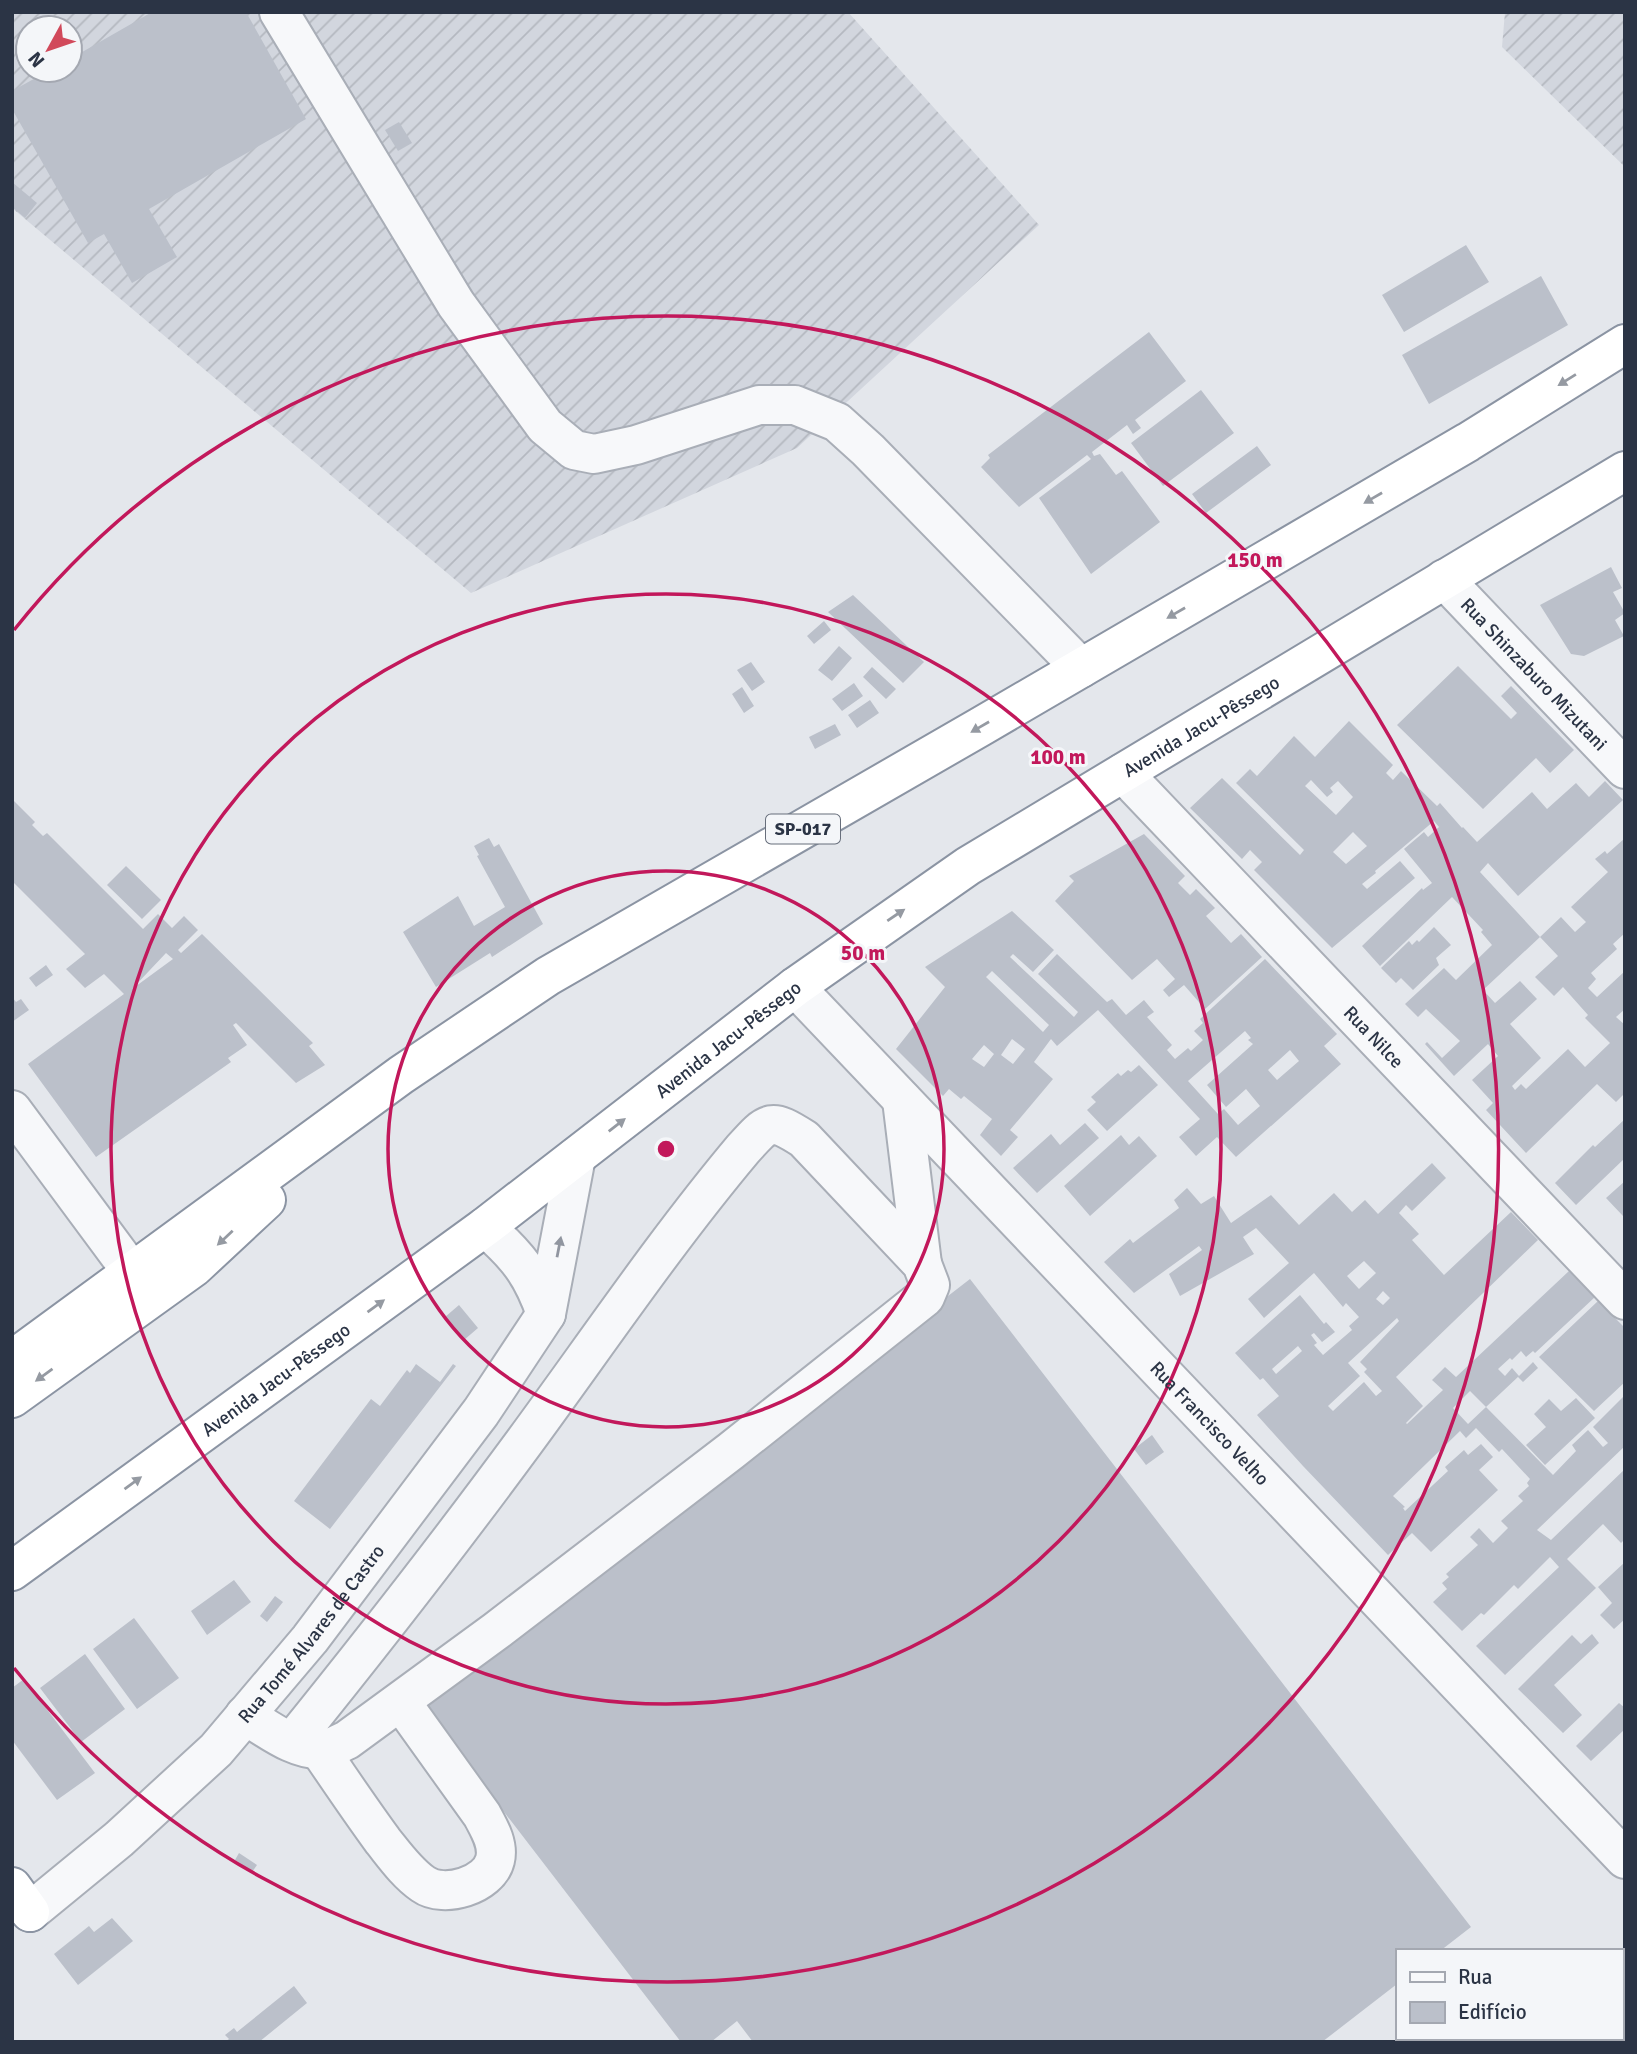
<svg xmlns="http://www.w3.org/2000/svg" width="1637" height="2054" viewBox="0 0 1637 2054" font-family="Signika,sans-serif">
  <defs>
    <pattern id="industrial-furrows" width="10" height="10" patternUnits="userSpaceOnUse" patternTransform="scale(1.75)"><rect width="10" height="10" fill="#d2d6de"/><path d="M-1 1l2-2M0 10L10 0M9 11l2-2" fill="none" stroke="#b4b8c0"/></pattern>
  </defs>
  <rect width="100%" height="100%" fill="#e4e7ec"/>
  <path fill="url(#industrial-furrows)" fill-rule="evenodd" d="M12 12H848L1039 225 797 448 471 593 12 208ZM28 28H70V70H28Z
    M1505 12H1625V167L1502 47Z"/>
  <path fill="#bbc0ca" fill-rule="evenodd" d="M152 12H246L306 119 149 209 177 257 132 283 104 234 88 243 12 109V91L50 70H70V59Z
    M399 122 412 143 398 151 385 130Z
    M12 175 15 178 12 182 37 203 25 218 12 207Z
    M1466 245 1489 282 1404 332 1382 295Z
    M1541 276 1568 325 1429 404 1402 355Z
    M1149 332 1186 381 1135 420 1141 428 1133 434 1127 425 1092 452 1094 456 1100 454 1116 475 1122 471 1160 522 1091 574 1039 498 1091 459 1087 455 1019 507 981 467 990 458 988 455Z
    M1201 390 1234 433 1163 486 1131 443Z
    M1257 446 1271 465 1206 513 1192 494Z
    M1611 567 1622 588 1613 592 1625 613 1615 620 1624 636 1584 656 1571 654 1540 605Z
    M853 595 924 662 903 683 828 612Z
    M824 621 831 630 814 644 807 636Z
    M839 646 852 658 832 681 818 670Z
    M751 662 765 682 752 691 737 670Z
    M1458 666 1511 719 1517 713 1501 696 1511 686 1574 750 1550 773 1536 758 1483 809 1397 725Z
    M872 667 896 689 886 699 863 677Z
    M854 683 863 696 842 711 832 699Z
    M742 687 754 706 744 713 732 694Z
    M870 700 879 713 857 728 848 715Z
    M1349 721 1393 765 1386 773 1393 780 1401 771 1437 806 1440 803 1462 828 1463 827 1477 842 1532 792 1547 809 1576 783 1589 797 1605 781 1623 800 1518 896 1488 863 1480 872 1540 937 1561 917 1575 932 1586 922 1571 907 1608 872 1595 859 1605 851 1607 854 1625 838V933L1613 944 1617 949 1591 973 1596 979 1588 988 1597 997 1625 971V1009L1616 1017 1625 1025V1093L1616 1102 1597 1084 1526 1153 1486 1110 1493 1103 1472 1080 1498 1056 1488 1044 1454 1076 1425 1044 1427 1042 1442 1058 1460 1041 1426 1009 1418 1017 1405 1004 1444 968 1456 980 1492 945 1481 932 1483 930 1452 897 1380 966 1362 946 1422 888 1423 890 1432 883 1404 849 1424 832 1428 837 1439 827 1434 821 1375 871 1376 873 1362 884 1367 889 1400 861 1415 878 1332 948 1254 870 1262 862 1250 850 1242 859 1190 808 1222 778 1300 855 1304 850 1236 783 1250 769 1257 776 1294 736 1315 757ZM1311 780 1327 797 1333 792 1330 788 1338 781 1353 797 1336 815 1305 786ZM1353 832 1367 846 1346 864 1333 852ZM1540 937 1558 956 1535 977 1554 996 1563 987 1588 1015 1585 1018 1610 1043 1585 1067 1568 1049 1526 1089 1521 1084 1515 1090 1512 1086 1541 1058 1510 1024 1537 999 1520 981 1495 1003 1483 990Z
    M835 724 841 735 815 749 809 737Z
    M12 799 35 822 32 825 43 836 47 833 143 929 158 914 172 928 184 916 198 930 178 950 181 953 202 934 313 1043 309 1046 325 1065 296 1083 236 1023 233 1025 247 1045 228 1058 231 1062 96 1157 28 1064 124 994 104 974 85 988 66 969 85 954 12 881ZM166 953 173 959 132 989Z
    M1144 834 1185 876 1178 883 1190 895 1196 889 1215 908 1206 916 1231 943 1241 934 1262 957 1205 1009 1184 985 1169 997 1163 990 1175 979 1157 959 1132 980 1055 901 1074 881 1069 876Z
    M489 838 494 847 499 844 543 924 492 957 490 953 436 987 403 932 458 896 474 926 505 907 477 856 479 855 474 846Z
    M126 866 161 900 142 919 107 885Z
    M1012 911 1054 950 1033 972 1013 954 1010 957 1074 1017 1078 1012 1038 974 1057 954 1107 1002 1112 999 1126 1015 1144 1000 1154 1012 1147 1017 1172 1045 1167 1050 1175 1059 1188 1048 1191 1051 1203 1040 1194 1031 1203 1023 1200 1019 1265 959 1337 1034 1324 1046 1341 1064 1236 1157 1217 1137 1196 1156 1179 1137 1200 1119 1098 1010 1057 1046 1051 1039 1034 1062 1053 1079 1010 1130 1018 1137 1001 1156 980 1135 992 1119 964 1096 961 1099 949 1089 943 1096 896 1049 945 987 925 967ZM992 971 1049 1025 1043 1032 986 977ZM1245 1031 1251 1038 1248 1040 1253 1044 1207 1085 1226 1107 1246 1089 1260 1106 1238 1125 1224 1109 1218 1114 1188 1081ZM1012 1039 1025 1049 1013 1064 1001 1055ZM984 1045 994 1054 984 1067 972 1059ZM1290 1050 1299 1061 1277 1080 1268 1070Z
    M1434 927 1451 945 1436 958 1439 965 1413 990 1401 978 1396 983 1381 968 1409 941 1412 945 1417 940 1419 942Z
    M46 965 53 975 36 987 29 978Z
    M12 997 16 1002 21 999 29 1010 12 1022Z
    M1139 1065 1158 1085 1107 1131 1087 1110 1096 1102 1091 1097 1118 1073 1121 1076 1128 1070 1131 1072Z
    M1625 1119V1158L1576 1205 1555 1183 1593 1145 1595 1147Z
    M1085 1123 1099 1138 1037 1193 1013 1168 1051 1134 1060 1145Z
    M1121 1135 1129 1145 1139 1136 1157 1156 1090 1216 1064 1186Z
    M1432 1163 1446 1178 1412 1211 1406 1205 1399 1213 1419 1234 1412 1240 1444 1275 1511 1212 1538 1240 1396 1377 1423 1406 1406 1423 1407 1424 1443 1390 1432 1380 1445 1367 1456 1377 1569 1271 1595 1297 1535 1353 1533 1351 1526 1357 1521 1351 1512 1360 1510 1358 1498 1369 1505 1376 1512 1368 1519 1376 1486 1407 1553 1475 1576 1451 1572 1445 1588 1430 1603 1447 1608 1443 1593 1427 1625 1395V1446L1537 1530 1551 1540 1625 1469V1539L1621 1543 1603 1524 1567 1559 1596 1588 1505 1675 1476 1646 1559 1567 1550 1557 1518 1589 1514 1585 1484 1615 1481 1613 1462 1631 1433 1602 1447 1589 1442 1583 1449 1577 1446 1574 1478 1545 1470 1537 1479 1528 1493 1543 1508 1528 1501 1521 1523 1501 1518 1496 1529 1486 1527 1483 1530 1479 1502 1449 1499 1452 1476 1428 1466 1438 1460 1431 1393 1496 1405 1507 1403 1508 1405 1511 1448 1471 1445 1467 1464 1450 1468 1455 1481 1444 1493 1457 1479 1470 1498 1490 1431 1552 1412 1533 1388 1555 1303 1466 1257 1415 1279 1396 1263 1378 1260 1380 1235 1353 1300 1295 1324 1324 1326 1322 1335 1332 1322 1342 1314 1333 1311 1335 1317 1343 1314 1345 1323 1355 1352 1330 1349 1326 1359 1317 1346 1303 1343 1307 1314 1273 1264 1318 1248 1299 1289 1263 1256 1228 1243 1237 1254 1254 1180 1296 1169 1274 1202 1250 1199 1246 1134 1293 1104 1262 1130 1239 1133 1243 1179 1208 1174 1200 1187 1188 1201 1204 1214 1196 1231 1223 1271 1195 1299 1225 1334 1193 1352 1212 1365 1200 1378 1214ZM1364 1261 1376 1273 1359 1289 1347 1276ZM1383 1291 1390 1298 1383 1305 1376 1299ZM1397 1318 1399 1321 1360 1362 1367 1369 1364 1372 1382 1391 1376 1396 1364 1382 1333 1411 1328 1406 1360 1376 1348 1363ZM1298 1346 1302 1351 1276 1374 1272 1369ZM1470 1391 1486 1407 1468 1424 1453 1408Z
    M1625 1181V1214L1623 1216 1606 1198Z
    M970 1279 1471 1927 1440 1951H1397V1984L1322 2042H753L737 2021 711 2042H681L421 1704Z
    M1598 1301 1625 1328V1382L1594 1411 1539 1357Z
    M459 1305 478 1328 464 1340 445 1317Z
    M1533 1362 1538 1368 1523 1382 1518 1377Z
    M416 1364 440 1382 453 1364 456 1366 330 1529 294 1501 371 1399 380 1406 407 1370 410 1373Z
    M1576 1398 1595 1418 1545 1465 1526 1445 1546 1427 1534 1414 1549 1399 1561 1411Z
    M1152 1435 1164 1452 1146 1465 1134 1449Z
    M1625 1562V1619L1614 1629 1600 1615 1612 1603 1598 1587Z
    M234 1580 251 1602 207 1635 191 1611Z
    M275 1596 283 1602 267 1622 260 1616Z
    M134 1618 179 1678 137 1709 93 1649Z
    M1592 1634 1599 1643 1554 1685 1582 1715 1563 1733 1518 1689 1572 1635 1581 1644Z
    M85 1654 125 1709 81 1742 40 1688Z
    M24 1679 95 1773 57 1800 12 1740V1688Z
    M1619 1703 1625 1708V1729L1591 1761 1576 1746Z
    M239 1853 257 1865 252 1872 235 1860Z
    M112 1918 133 1941 78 1985 54 1954 89 1926 94 1932Z
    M294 1986 307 2003 259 2042H225L229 2039 225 2035 234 2028 237 2032Z"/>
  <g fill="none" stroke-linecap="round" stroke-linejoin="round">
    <g stroke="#a9aeb7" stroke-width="42">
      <g id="minor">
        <path d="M279 12 456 304 545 426 574 450 594 454 636 445 759 405H795L837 422 868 450 1081 668"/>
        <path id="s1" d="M1444 579 1625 769"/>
        <path id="s2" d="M1123 773 1625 1300"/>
        <path id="s3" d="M795 987 1625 1859"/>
        <path d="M902 1100 922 1264"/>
        <path d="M12 1110 132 1272"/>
        <path d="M485 1227C517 1255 532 1273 546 1314"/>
        <path d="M245 1715C268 1729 298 1753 326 1749 333 1748 340 1743 347 1740L496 1631 731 1451 925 1297 930 1285 922 1264 804 1139C771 1118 769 1120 743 1149 665 1242 597 1343 525 1441 450 1543 372 1643 292 1742"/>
        <path d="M319 1749C340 1780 361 1811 383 1841 395 1856 407 1873 423 1884 444 1899 489 1885 495 1860 499 1844 489 1828 482 1815L401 1702"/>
        <path id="s4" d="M30 1912 119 1839 216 1750 310 1639 481 1412 546 1314 576 1157"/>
      </g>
    </g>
    <g stroke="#8b94a3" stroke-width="42">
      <g id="highway">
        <path d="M12 1360 401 1075 548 976 980 727 1468 442 1625 344"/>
        <path d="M12 1398 194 1267 266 1200"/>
        <path id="s5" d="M12 1571 485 1227 795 987 968 866 1625 471"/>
        <path d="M12 1887 30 1912"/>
      </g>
    </g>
    <use href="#minor" stroke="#f7f8fa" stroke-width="38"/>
    <use href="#highway" stroke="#fff" stroke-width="38"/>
  </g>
  <defs><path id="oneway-solid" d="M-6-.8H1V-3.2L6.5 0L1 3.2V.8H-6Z" transform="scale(1.75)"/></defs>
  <g fill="#959aa2">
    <use href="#oneway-solid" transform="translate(1567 380) rotate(148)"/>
    <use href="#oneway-solid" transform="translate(1373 498) rotate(150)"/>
    <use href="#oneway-solid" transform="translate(1176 613) rotate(150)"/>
    <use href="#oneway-solid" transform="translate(980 727) rotate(150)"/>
    <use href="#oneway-solid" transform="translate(896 915) rotate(-34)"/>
    <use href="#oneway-solid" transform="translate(617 1125) rotate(-38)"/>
    <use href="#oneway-solid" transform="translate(225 1238) rotate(137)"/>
    <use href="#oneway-solid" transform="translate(376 1306) rotate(-36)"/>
    <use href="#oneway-solid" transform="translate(44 1375) rotate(144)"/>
    <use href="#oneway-solid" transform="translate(133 1483) rotate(-36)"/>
  </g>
  <use fill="#9196a0" href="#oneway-solid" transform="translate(559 1247) rotate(-79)"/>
  <g fill="none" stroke="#c2185b" stroke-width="3.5">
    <circle cx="666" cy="1149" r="278"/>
    <circle cx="666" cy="1149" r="555"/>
    <path d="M14 630A833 833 0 1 1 14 1668"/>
  </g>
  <g text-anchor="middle" stroke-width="6" stroke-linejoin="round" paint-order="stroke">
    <rect fill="#f4f6f9" stroke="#676e7b" stroke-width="2" x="766" y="814.5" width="74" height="29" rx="5"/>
    <g font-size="18" font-weight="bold" fill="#2b3445">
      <text x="803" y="835">SP-017</text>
    </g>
    <g font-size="19" fill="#2b3445" stroke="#f4f6f9">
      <text dy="7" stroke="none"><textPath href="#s1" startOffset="131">Rua Shinzaburo Mizutani</textPath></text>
      <text dy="7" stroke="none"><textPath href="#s5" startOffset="1460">Avenida Jacu-Pêssego</textPath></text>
      <text dy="7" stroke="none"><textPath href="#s2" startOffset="364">Rua Nilce</textPath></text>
      <text dy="7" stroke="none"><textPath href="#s5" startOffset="892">Avenida Jacu-Pêssego</textPath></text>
      <text dy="7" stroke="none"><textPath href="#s5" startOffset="326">Avenida Jacu-Pêssego</textPath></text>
      <text dy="7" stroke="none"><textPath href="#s3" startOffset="602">Rua Francisco Velho</textPath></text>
      <text dy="7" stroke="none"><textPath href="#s4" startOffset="397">Rua Tomé Alvares de Castro</textPath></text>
    </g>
  </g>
  <circle cx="666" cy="1149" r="10" fill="#c2185b" stroke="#f4f6f9" stroke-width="3.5"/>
  <g font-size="21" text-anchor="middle" font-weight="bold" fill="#c2185b" stroke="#f4f6f9" stroke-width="6" stroke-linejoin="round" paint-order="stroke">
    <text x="1255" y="567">150 m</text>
    <text x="1058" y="764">100 m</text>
    <text x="863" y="960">50 m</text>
  </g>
  <rect width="1637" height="2054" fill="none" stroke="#2b3445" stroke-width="28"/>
  <rect x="1396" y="1949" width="228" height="91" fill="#f4f6f9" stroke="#a4a8b1" stroke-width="2"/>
  <rect x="1410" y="1972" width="35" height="10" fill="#f7f8fa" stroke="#a4a8b1" stroke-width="2"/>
  <text x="1458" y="1984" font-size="21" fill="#2b3445">Rua</text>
  <rect x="1410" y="2002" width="35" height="21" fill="#bbc0ca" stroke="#a4a8b1" stroke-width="2"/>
  <text x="1458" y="2019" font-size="21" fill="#2b3445">Edifício</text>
  <g transform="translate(49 49) rotate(230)"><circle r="33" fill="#f4f6f9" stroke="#a4a8b1" stroke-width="2"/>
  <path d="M0-5L12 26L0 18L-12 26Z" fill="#d1495b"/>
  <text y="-10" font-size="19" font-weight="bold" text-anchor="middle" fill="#2b3445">N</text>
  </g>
</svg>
